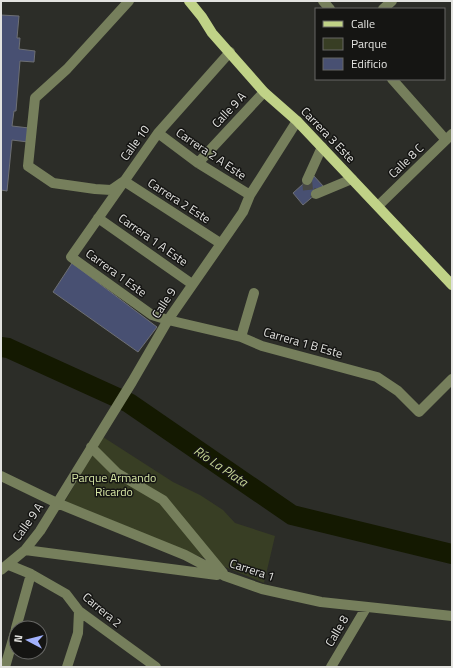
<svg xmlns="http://www.w3.org/2000/svg" width="453" height="668" viewBox="0 0 453 668" font-family="'Titillium Web',sans-serif">
  <rect width="100%" height="100%" fill="#2c2d28"/>
  <path fill="#383e24" d="M103 437 173 482 200 495 223 510 235 523 275 536 264 583 65 501Z"/>
  <g fill="none" stroke-linecap="round" stroke-linejoin="round">
    <path stroke="#141901" stroke-width="20" d="M1 347 8 348 129 403 292 515 452 554"/>
  </g>
  <path fill="#485072" stroke="#6d6f74" d="M1 15 19 16 17 38H20L19 49 35 51 34 62 20 61 16 111H14L12 126 29 128 28 142 12 140 7 191 1 190Z
    M313 175 324 187 303 205 293 193Z
    M72 263 157 327 138 352 53 292Z"/>
  <g fill="none" stroke-linecap="round" stroke-linejoin="round">
    <path stroke="#474844" stroke-width="10" stroke-dasharray="10 5" stroke-linecap="butt" d="M307 180 308 190 316 194"/>
    <path stroke="#767f5c" stroke-width="10" d="M129 1 67 69 35 98 28 166 53 183 95 189 111 190 124 181 220 243
      M323 1 330 9
      M383 9 392 1
      M230 52 158 133 71 257 152 315 168 320 241 337 262 346 377 377 398 391 419 412 452 379
      M392 79 446 140
      M158 133 198 163 250 195
      M198 163 264 92
      M307 180 322 147
      M316 194 352 179
      M378 206 452 134
      M98 218 192 284
      M241 337 254 293
      M91 447 117 473 163 500 223 573
      M1 476 57 503 185 555 225 576 262 589 321 602 452 616
      M25 550 217 575
      M9 565 31 574 66 594 79 611 156 667
      M1 570 25 550 40 531 132 382 168 320 243 212 250 195 297 121
      M16 628 31 574
      M5 667 16 629
      M67 667 78 633 79 611
      M331 667 366 608"/>
    <path stroke="#c0d287" stroke-width="10" d="M189 1 202 17 212 33 264 92 297 121 452 285"/>
  </g>
  <g text-anchor="middle" stroke-width="3" stroke-linejoin="round" paint-order="stroke">
    <g font-size="12" fill="#e3e3e0" stroke="#151513">
      <text transform="translate(229 110) rotate(-47)" y="4">Calle 9 A</text>
      <text transform="translate(328 135) rotate(46)" y="4">Carrera 3 Este</text>
      <text transform="translate(135 143) rotate(-54)" y="4">Calle 10</text>
      <text transform="translate(211 154) rotate(34)" y="4">Carrera 2 A Este</text>
      <text transform="translate(406 161) rotate(-44)" y="4">Calle 8 C</text>
      <text transform="translate(179 201) rotate(33)" y="4">Carrera 2 Este</text>
      <text transform="translate(153 240) rotate(35)" y="4">Carrera 1 A Este</text>
      <text transform="translate(116 273) rotate(36)" y="4">Carrera 1 Este</text>
      <text transform="translate(164 303) rotate(-57)" y="4">Calle 9</text>
      <text transform="translate(303 343) rotate(16)" y="4">Carrera 1 B Este</text>
      <text transform="translate(28 522) rotate(-55)" y="4">Calle 9 A</text>
      <text transform="translate(252 570) rotate(18)" y="4">Carrera 1</text>
      <text transform="translate(102 610) rotate(40)" y="4">Carrera 2</text>
      <text transform="translate(337 631) rotate(-60)" y="4">Calle 8</text>
    </g>
    <g font-size="12" fill="#d8e8a6" stroke="#151513">
      <text x="114" y="482">Parque Armando<tspan x="114" dy="14">Ricardo</tspan></text>
    </g>
    <g font-size="13" font-style="italic" fill="#c5d494" stroke="#151513">
      <text transform="translate(221 466) rotate(34)" y="5">Río La Plata</text>
    </g>
  </g>
  <rect width="453" height="668" fill="none" stroke="#e3e3e0" stroke-width="4"/>
  <rect x="315" y="8" width="130" height="72" fill="#151513" stroke="#676765"/>
  <rect x="323" y="21" width="20" height="6" fill="#c0d287" stroke="#676765"/>
  <text x="351" y="28" font-size="12" fill="#e3e3e0">Calle</text>
  <rect x="323" y="38" width="20" height="12" fill="#383e24" stroke="#676765"/>
  <text x="351" y="48" font-size="12" fill="#e3e3e0">Parque</text>
  <rect x="323" y="58" width="20" height="12" fill="#485072" stroke="#676765"/>
  <text x="351" y="68" font-size="12" fill="#e3e3e0">Edificio</text>
  <g transform="translate(28 640) rotate(277)"><circle r="19" fill="#151513" stroke="#676765"/>
  <path d="M0-3L7 15L0 10L-7 15Z" fill="#a2b2fd"/>
  <text y="-6" font-size="11" font-weight="bold" text-anchor="middle" fill="#e3e3e0">N</text>
  </g>
</svg>
